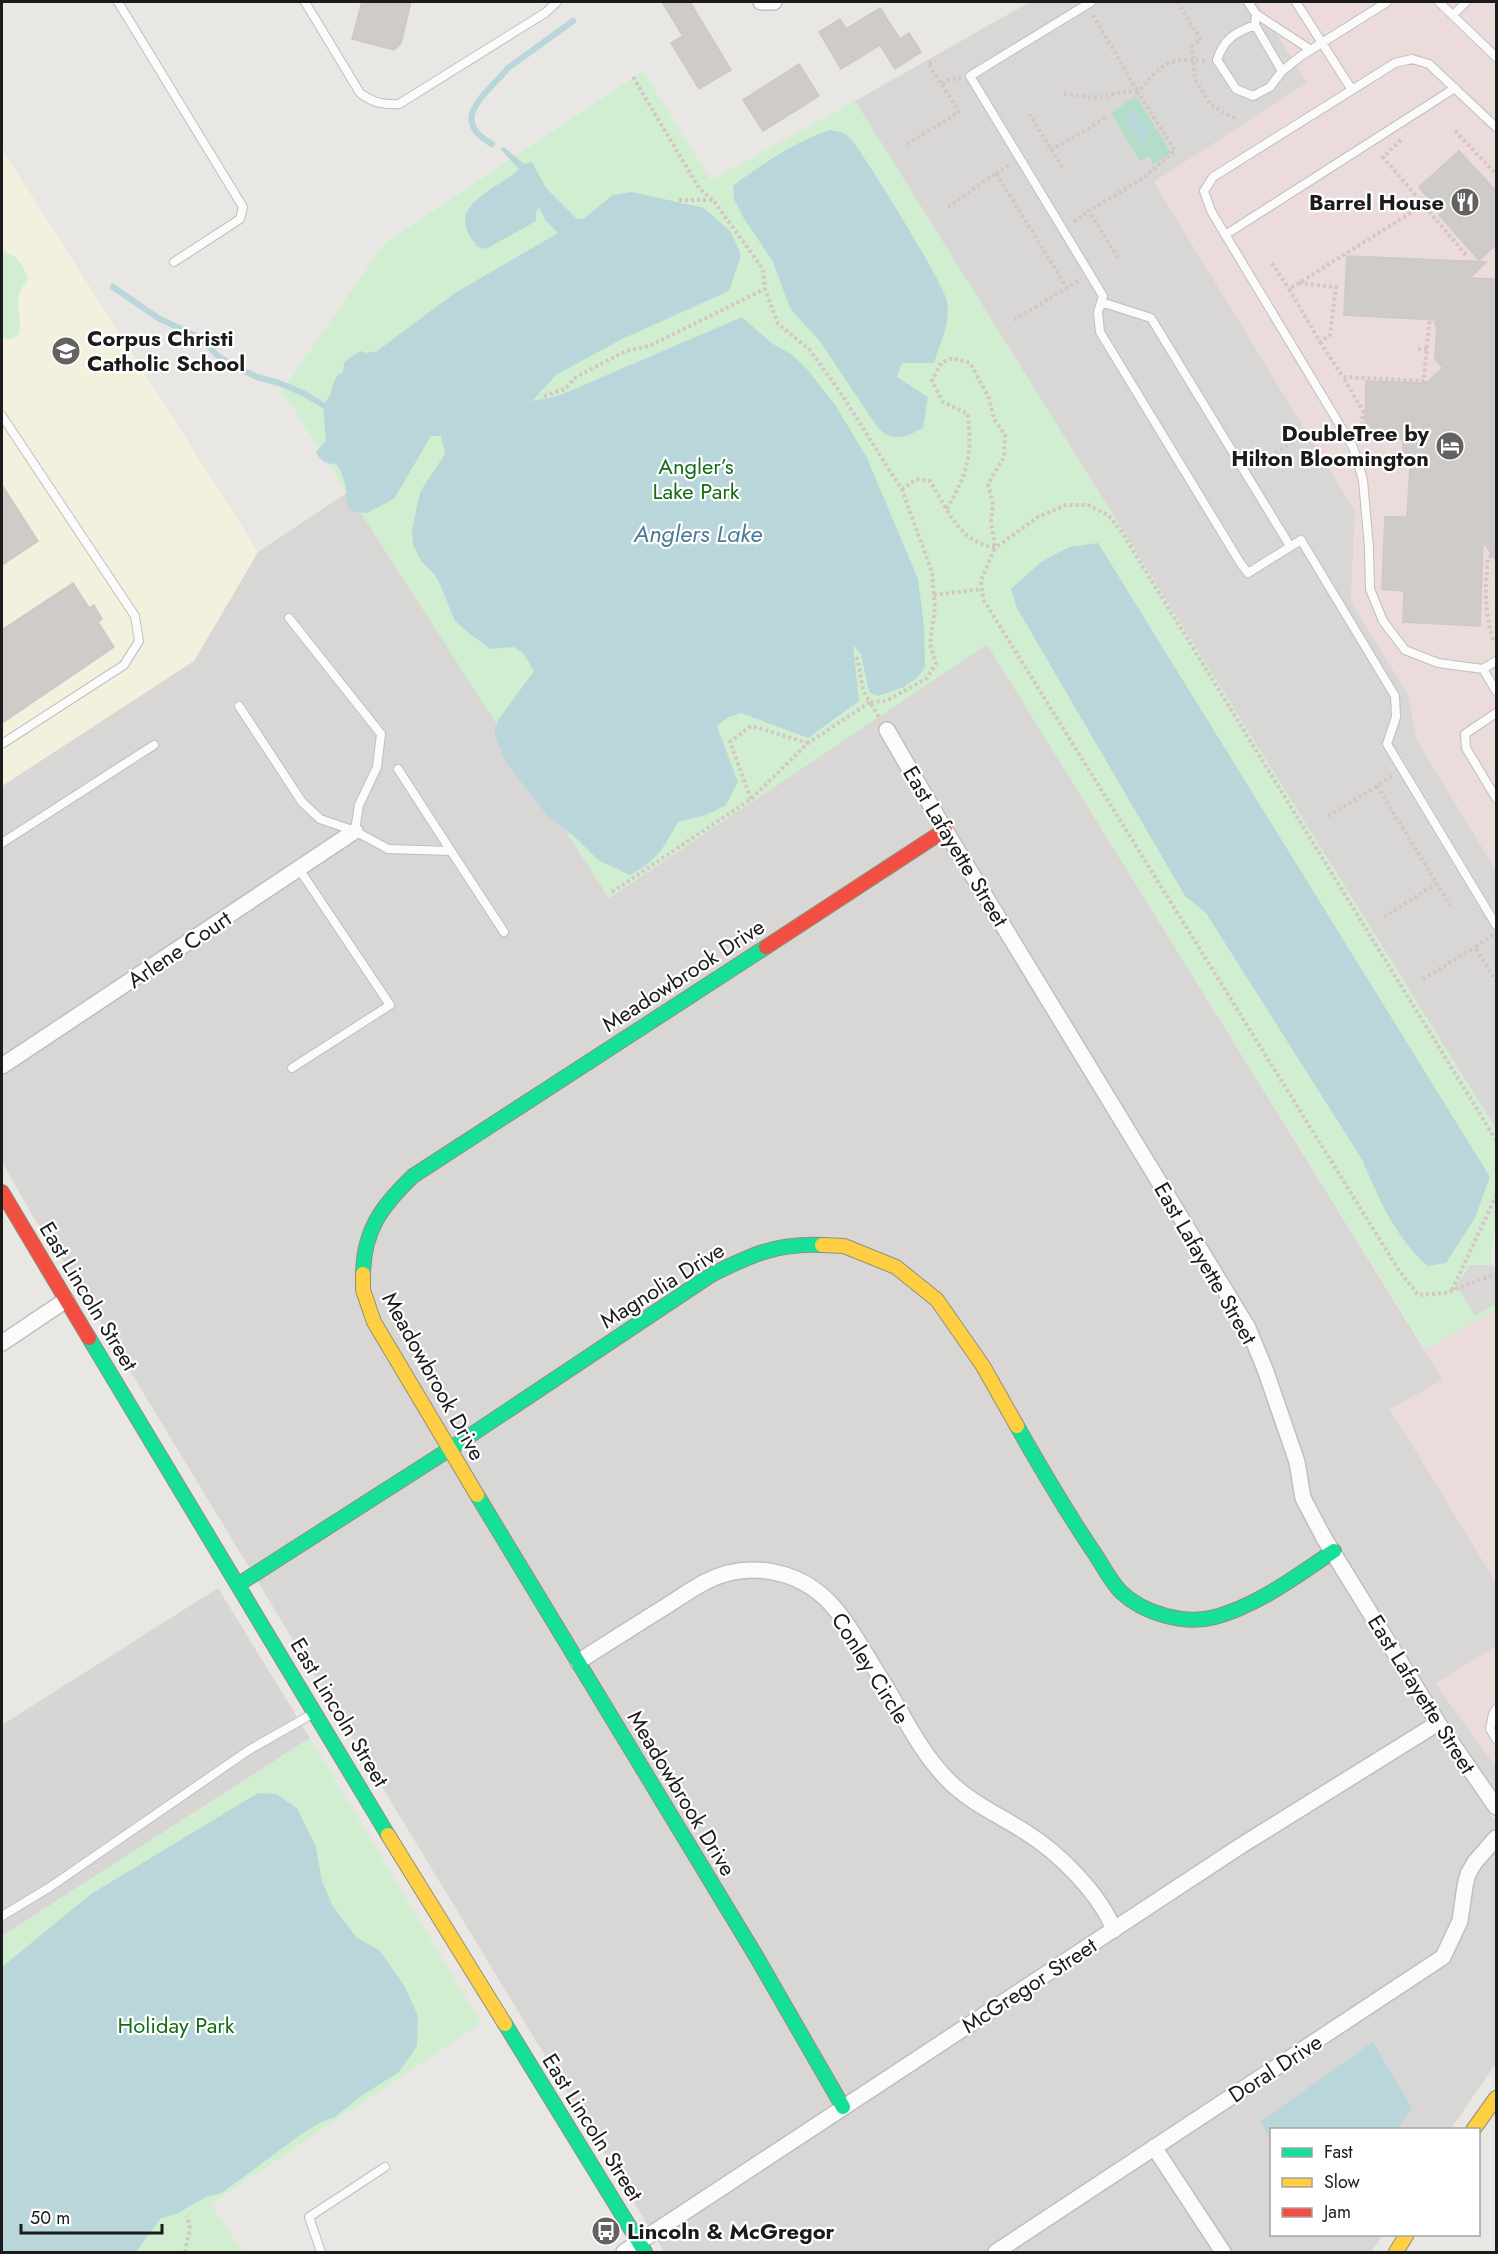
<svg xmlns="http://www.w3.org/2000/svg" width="1498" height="2254" viewBox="0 0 1498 2254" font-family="Jost,sans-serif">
  <rect width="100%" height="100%" fill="#e9e7e4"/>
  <path fill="#d8d7d5" d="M1030 2H1257L1307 83 1154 182 1355 511 1351 602 1408 694 1417 740 1496 870V1129L855 101Z
    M348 492 609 898 987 644 1443 1380 1390 1409 1496 1582V1646L1436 1684 1496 1767V1810L1490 1815 1496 1821V2063L1451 2129 1272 2130V2234L1383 2235 1371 2252H664L64 1262 34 1218 2 1162V786L193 661 258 552Z"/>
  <path fill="#ebdbda" d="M1257 2H1496V870L1417 740 1408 694 1351 602 1355 511 1154 182 1307 83Z
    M1496 1310V1582L1390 1409 1443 1380 1425 1349Z
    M1496 1646V1767L1436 1683Z"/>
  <path fill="#f3f1de" d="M2 149 258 552 194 661 2 786Z"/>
  <path fill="#d7d6d5" d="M218 1588 310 1738 2 1936V1725Z"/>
  <path fill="#d2eed1" d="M643 71 711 180 855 101 1496 1129V1228L1492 1244 1491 1259 1496 1274V1310L1425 1349 987 644 609 898 282 391 384 244Z
    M5 252C18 255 25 268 28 280 25 284 21 288 20 292 14 307 25 322 17 337L7 340 2 337V254Z
    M310 1738 481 2023 211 2204 243 2252H2V1936Z"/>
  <path fill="#b2ddc8" d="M1136 96 1171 153 1153 164 1149 156 1140 161 1111 113Z"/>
  <path fill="#d9d8d7" d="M1470 1265H1493L1496 1272V1304L1475 1316 1456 1285Z"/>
  <path fill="#b9d6da" d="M1132 109H1135L1149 132 1147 136 1148 139 1144 142 1136 138 1124 118V114Z
    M830 130C835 131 844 132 848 136 860 146 945 286 947 301 951 321 940 344 934 363H902L897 377 928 397 923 428C906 437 893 443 878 428L819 340 791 310 772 260 743 217 734 199 733 186C762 164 796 141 830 130Z
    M504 147 524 164 532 162 546 188 576 218 583 219 613 195 632 192 704 208 731 232 741 255 729 291 622 339 556 375 532 401 558 396 742 317 773 344 791 354 807 369 836 406 867 458 918 579 924 626 925 667 917 678 904 687 878 696 869 692 861 654 853 645 859 701 808 738 741 713 727 718 717 726 738 782 726 805 706 815 678 822C664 847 657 861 630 875L598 860 577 839 547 815 507 764 499 747 494 733 498 720 534 671 523 653 514 647 491 649 471 635 455 621 440 584 434 574 421 561 413 545 412 530 420 492 445 454 441 436H431L394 499 367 513 354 512 347 506C346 489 346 477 336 464 326 464 320 461 316 452L326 441 323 405 331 394 333 384 338 374 343 373 344 362 360 351 367 353 377 351 455 293 558 233 545 220 539 207 536 212V221L486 249 477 246C474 241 469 236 467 230 455 201 504 185 519 169L500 149Z
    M1098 543 1490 1177 1475 1218 1446 1263 1428 1266C1397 1240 1378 1198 1363 1161L1206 913 1185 896 1017 608 1011 589 1041 562 1069 547Z
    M258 1793 276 1794 297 1808 316 1847 322 1881 332 1905 356 1937 380 1951 405 1987 418 2016 417 2046 399 2072 361 2096 335 2117 319 2123 300 2135 222 2193 206 2197 176 2214 161 2218 136 2252H2V1967L91 1894Z
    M1373 2042 1412 2108 1397 2129 1272 2130 1271 2139 1260 2122Z"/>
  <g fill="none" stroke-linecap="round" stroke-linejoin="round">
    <path stroke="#b9d6da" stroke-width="6" d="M492 144C446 119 489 92 508 68L573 21
      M113 287 158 318 200 338 218 356 234 366 257 377 279 383 303 393 323 405"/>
  </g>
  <path fill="#cecbc8" stroke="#ccc8c5" stroke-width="1.5" d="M362 2H411L401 43 394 50 352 39Z
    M662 2H690L731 70 699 89 671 43 683 36Z
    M880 8 900 39 909 33 921 52 895 69 880 45 841 69 819 32 840 19 846 29Z
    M799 64 819 96 763 131 743 100Z
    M1459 151 1497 192V244L1479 260 1439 215 1441 212 1419 187Z
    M1347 256 1486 262 1470 278 1497 279V562L1483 541 1480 626 1403 622 1404 591 1382 589 1385 517H1407L1411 453 1403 452V439L1370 437 1371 425 1365 424 1366 381 1426 383 1443 368 1435 359 1437 320 1344 315Z
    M2 485 38 541 2 565Z
    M73 583 89 608 94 605 102 619 98 622 114 647 2 723V630Z"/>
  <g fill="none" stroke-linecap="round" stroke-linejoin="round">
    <g stroke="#c0bfbe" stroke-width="10">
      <path id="lane" d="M118 2 243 207 240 219 174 262
        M305 2 360 93C373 103 384 105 399 104L545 13 557 2
        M1091 2 970 76 1103 296 1098 312 1100 332 1241 564 1248 573 1301 540 1395 696 1396 717 1387 744 1496 925
        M1248 2 1256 14 1255 25C1234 33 1224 39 1217 60L1236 89 1253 96 1270 87 1282 71 1301 56 1387 2
        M1296 2 1352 90
        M1439 2 1496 57
        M1256 14 1311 50
        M1453 15 1466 2
        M1255 25 1282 71
        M1496 127 1429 64 1412 59 1395 63 1213 177 1204 191 1211 211 1353 447 1363 480 1369 548 1370 589 1383 621 1405 650 1438 663 1483 669 1496 661
        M1225 235 1455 88
        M1101 302 1151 318 1290 546
        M2 416 135 616 139 641 124 665 2 744
        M289 618 381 734 377 767 359 805 355 831
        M1483 669 1496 691
        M239 706 302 802 320 819 355 831 388 849 451 851 504 932
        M1496 713 1465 734 1466 748 1496 798
        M398 769 451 851
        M2 843 154 745
        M292 1068 390 1005 299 869
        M1496 1709 1493 1714 1490 1729 1496 1739
        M2 1916 50 1887 249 1750 314 1713
        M321 2252 309 2217 385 2167"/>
    </g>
    <g stroke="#c0bfbe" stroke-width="18">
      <path id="street" d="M761 2H774
        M887 730 945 830 1248 1328 1265 1369 1297 1462 1303 1498 1324 1538 1438 1723 1496 1807
        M2 1066 355 831
        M2 1343 66 1300
        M578 1662C604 1645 630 1629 655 1613 672 1603 688 1591 705 1582 746 1560 798 1569 830 1603 851 1626 866 1656 883 1682 904 1716 920 1752 948 1780 970 1803 1001 1816 1027 1833 1059 1853 1100 1894 1114 1930
        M1154 2147 1223 2252
        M624 2252 1242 1845 1438 1723
        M996 2252 1443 1957 1460 1921 1465 1886 1468 1874 1475 1862 1496 1838"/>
    </g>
    <g stroke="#90907e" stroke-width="16">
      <path id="fast" d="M363 1274C364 1229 382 1206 413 1176L766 947
        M89 1338 388 1835
        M1017 1426C1042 1470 1067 1513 1095 1554 1103 1566 1111 1582 1121 1592 1144 1614 1185 1625 1215 1617 1259 1605 1296 1576 1334 1551
        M477 1495 756 1956 843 2107
        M239 1584 450 1449 711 1275C751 1255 776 1243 822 1245
        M505 2024 645 2252"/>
    </g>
    <g stroke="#90907e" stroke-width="16">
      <path id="slow" d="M822 1245 844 1246 896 1267 937 1300 983 1366 1017 1426
        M363 1274V1290L374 1322 477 1495
        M388 1835 505 2024
        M1473 2130 1496 2098
        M1396 2252 1407 2234"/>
    </g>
    <g stroke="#90907e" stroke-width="16">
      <path id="jam" d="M766 947 945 830
        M2 1192 89 1338"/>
    </g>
    <path stroke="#d4c6c5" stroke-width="4" stroke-dasharray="3 3" stroke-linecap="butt" d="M1177 2 1201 40 1192 46 1195 80 1211 105 1238 120
      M1093 15 1138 92
      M633 77 699 188 712 200
      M942 84 948 80 961 78
      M1064 94 1096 98 1126 91 1137 92
      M1029 114 1064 170
      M1455 131 1496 174
      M1401 140 1383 157 1466 255
      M907 144 959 112 928 63 935 60
      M1051 150 1106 118
      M996 173 1011 164
      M679 200H713L763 269 765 289 778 324 810 350 842 395 902 490 932 572 935 608 930 644 936 663 927 678 886 701 870 702 880 719
      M948 207 996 173 1067 288
      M1074 222 1089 211
      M1118 258 1089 211 1142 179 1175 151 1138 92C1149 80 1160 63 1177 61 1186 59 1197 61 1207 61
      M1272 263 1289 289
      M1299 283 1336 287 1330 335 1320 342 1289 289 1299 283 1423 205
      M1014 320 1081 279
      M1320 342 1343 377
      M1418 349H1427
      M544 396 565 389 576 377 626 351 649 346 765 289
      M1361 437 1363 411 1343 377 1424 381 1429 323 1448 324
      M1255 464 1256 465 1304 435
      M902 490 916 479 930 481C948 510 958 541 995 548L1038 517 1066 505H1088L1108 515 1121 531 1496 1140
      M947 509C968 472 972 456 968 414L943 402 932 381 941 363 953 358 970 363 989 398 994 419 1005 435 1004 457 988 484 993 505 991 521 995 548 981 580 983 599 1398 1269 1418 1295 1445 1293 1496 1274
      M934 595 982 589
      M1493 640C1484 609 1485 590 1488 558L1496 553
      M1392 776 1377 786 1450 905
      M751 799 730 742 751 726 808 743
      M1328 816 1377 786
      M612 892 751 799 808 743 870 702C858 685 863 675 856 656
      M1384 917 1437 883
      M1493 935 1475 947 1496 981
      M1423 979 1475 947
      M1452 1290 1496 1196
      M185 2252 190 2228 187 2216"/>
    <use href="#lane" stroke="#fcfbfb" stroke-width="8"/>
    <use href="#street" stroke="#fcfbfb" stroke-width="15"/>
    <use href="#fast" stroke="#16e098" stroke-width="14"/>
    <use href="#slow" stroke="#ffcf43" stroke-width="14"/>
    <use href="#jam" stroke="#f24e42" stroke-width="14"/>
  </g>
  <defs>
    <g id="restaurant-disc" transform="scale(1.5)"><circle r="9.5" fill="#636261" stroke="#fff"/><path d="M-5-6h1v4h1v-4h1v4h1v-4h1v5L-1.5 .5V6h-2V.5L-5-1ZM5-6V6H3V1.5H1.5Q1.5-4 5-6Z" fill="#fff"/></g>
    <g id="school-disc" transform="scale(1.5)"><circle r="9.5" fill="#636261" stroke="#fff"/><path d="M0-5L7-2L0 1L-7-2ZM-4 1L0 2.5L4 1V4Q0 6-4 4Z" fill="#fff"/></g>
    <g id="hotel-disc" transform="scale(1.5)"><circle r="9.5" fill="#636261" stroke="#fff"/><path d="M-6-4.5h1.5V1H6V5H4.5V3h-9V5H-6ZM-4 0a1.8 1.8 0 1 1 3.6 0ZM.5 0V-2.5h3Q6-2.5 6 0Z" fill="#fff"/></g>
    <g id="bus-disc" transform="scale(1.5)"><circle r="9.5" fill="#636261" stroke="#fff"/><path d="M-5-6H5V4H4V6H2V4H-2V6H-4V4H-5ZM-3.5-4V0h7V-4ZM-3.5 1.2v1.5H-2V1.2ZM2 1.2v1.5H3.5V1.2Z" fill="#fff"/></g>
  </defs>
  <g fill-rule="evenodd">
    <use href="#restaurant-disc" x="1465" y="202"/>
    <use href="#school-disc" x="66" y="351"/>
    <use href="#hotel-disc" x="1450" y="446"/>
    <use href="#bus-disc" x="606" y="2231"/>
  </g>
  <g text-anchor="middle" stroke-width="4.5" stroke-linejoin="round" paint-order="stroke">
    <g font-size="22" font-weight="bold" fill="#1b1b1b" stroke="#fff" text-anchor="end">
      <text x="1444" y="210">Barrel House</text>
      <text x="87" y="346" text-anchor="start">Corpus Christi<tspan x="87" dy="25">Catholic School</tspan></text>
      <text x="1429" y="441">DoubleTree by<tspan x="1429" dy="25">Hilton Bloomington</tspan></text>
      <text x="627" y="2239" text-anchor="start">Lincoln &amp; McGregor</text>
    </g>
    <g font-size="22" fill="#146d16" stroke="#fff">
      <text x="696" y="474">Angler’s<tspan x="696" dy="25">Lake Park</tspan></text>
      <text x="176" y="2033">Holiday Park</text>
    </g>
    <g font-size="22" fill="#1b1b1b" stroke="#fff">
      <text transform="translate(956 846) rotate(59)" y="8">East Lafayette Street</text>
      <text transform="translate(179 949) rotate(-34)" y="8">Arlene Court</text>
      <text transform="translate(683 975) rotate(-33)" y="8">Meadowbrook Drive</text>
      <text transform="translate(1206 1263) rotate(60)" y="8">East Lafayette Street</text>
      <text transform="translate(662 1285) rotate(-32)" y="8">Magnolia Drive</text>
      <text transform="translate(89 1296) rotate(59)" y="8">East Lincoln Street</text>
      <text transform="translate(434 1376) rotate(61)" y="8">Meadowbrook Drive</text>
      <text transform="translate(871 1668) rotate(58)" y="8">Conley Circle</text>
      <text transform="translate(1422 1694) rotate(58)" y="8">East Lafayette Street</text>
      <text transform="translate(340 1712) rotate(59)" y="8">East Lincoln Street</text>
      <text transform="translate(682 1793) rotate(59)" y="8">Meadowbrook Drive</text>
      <text transform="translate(1029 1985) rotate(-33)" y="8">McGregor Street</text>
      <text transform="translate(1275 2068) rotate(-33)" y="8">Doral Drive</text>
      <text transform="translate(593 2127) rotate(58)" y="8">East Lincoln Street</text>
    </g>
    <g font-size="24" font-style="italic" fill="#4d799a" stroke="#fff">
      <text x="698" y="542">Anglers Lake</text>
    </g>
  </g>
  <rect width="1498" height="2254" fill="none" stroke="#1b1b1b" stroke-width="6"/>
  <rect x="1270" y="2128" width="210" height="108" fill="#ffffff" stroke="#a4a4a4" stroke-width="1.5"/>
  <rect x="1282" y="2148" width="30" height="9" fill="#16e098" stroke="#a4a4a4" stroke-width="1.5"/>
  <text x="1324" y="2158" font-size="18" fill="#1b1b1b">Fast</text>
  <rect x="1282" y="2178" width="30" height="9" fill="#ffcf43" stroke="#a4a4a4" stroke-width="1.5"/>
  <text x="1324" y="2188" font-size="18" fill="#1b1b1b">Slow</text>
  <rect x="1282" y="2208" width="30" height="9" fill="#f24e42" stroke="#a4a4a4" stroke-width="1.5"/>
  <text x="1324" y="2218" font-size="18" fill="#1b1b1b">Jam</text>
  <path d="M21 2224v9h141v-9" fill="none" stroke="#1b1b1b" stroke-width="3"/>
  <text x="30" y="2224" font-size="18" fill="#1b1b1b" stroke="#ffffff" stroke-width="4.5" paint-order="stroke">50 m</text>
</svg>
